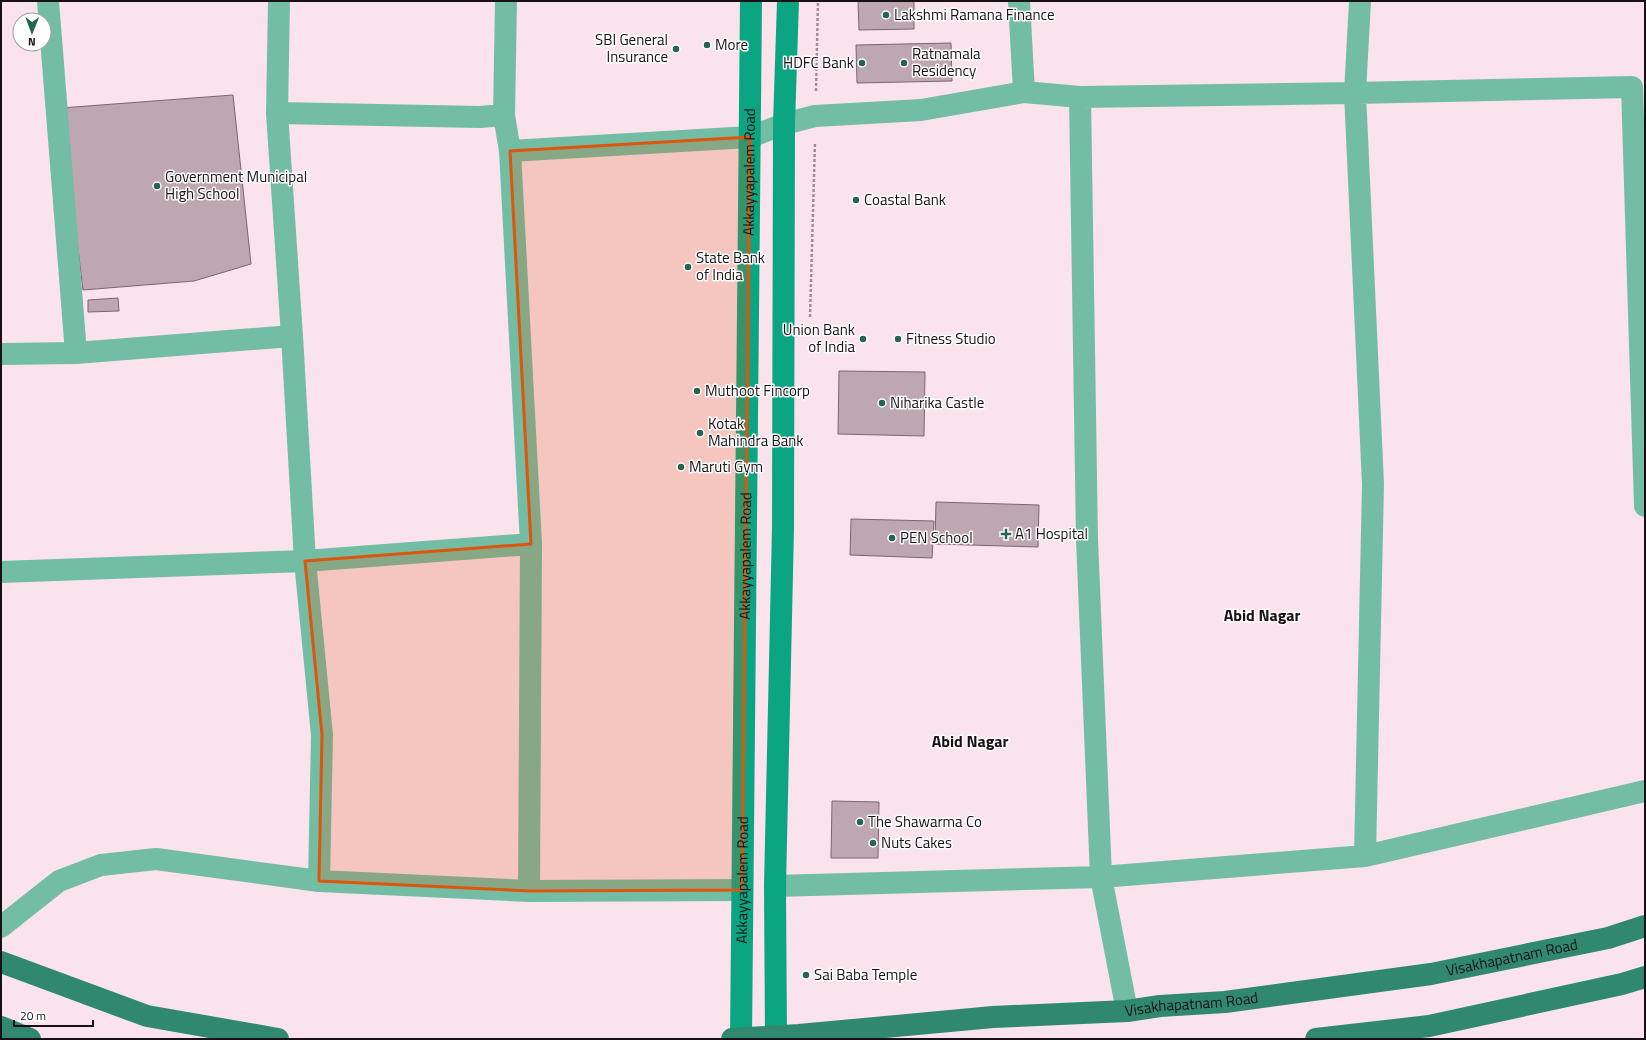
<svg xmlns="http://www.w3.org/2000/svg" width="1646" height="1040" viewBox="0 0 1646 1040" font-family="'Titillium Web',sans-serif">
  <rect width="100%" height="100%" fill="#fbe3ed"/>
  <path fill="#bea7b1" stroke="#7b656e" d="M858 1H914V29L859 30Z
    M951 43 952 81 857 83 856 45Z
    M233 95 251 264 194 281 83 290 61 108Z
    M118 298 119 311 88 312V300Z
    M839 371 925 372 924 436 838 434Z
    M936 502 1039 505 1038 547 935 544Z
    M851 519 934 521 932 558 850 555Z
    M832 801 879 802 878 858H831Z"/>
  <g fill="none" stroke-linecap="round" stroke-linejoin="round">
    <path stroke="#a08e96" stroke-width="2.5" stroke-dasharray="3 2" stroke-linecap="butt" d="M816 91 818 1
      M810 317 815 142"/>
    <path stroke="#73bda4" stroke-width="22" d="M48 1 76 353
      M279 1 277 113 480 117 504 115 510 151
      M1019 1 1024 92
      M1360 1 1355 93 1632 87 1645 506
      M504 115 506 1
      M292 336 305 561 322 735 319 881 529 891
      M1 354 76 353 292 336 277 113
      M531 544 529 891 742 890
      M1 572 305 561 531 544 510 151 750 137 784 124 815 116 921 110 1024 92 1080 97 1087 539 1101 877 1127 1011
      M1365 856 1645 791
      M775 886 1101 877 1365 856 1373 484 1355 93 1080 97
      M1 927 59 881 101 865 156 859 319 881"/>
    <g stroke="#0ba582" stroke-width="22">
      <path id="s1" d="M741 1039 751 1"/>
      <path d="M776 1039 775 886 783 528 784 124 788 1"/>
    </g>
    <g stroke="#30896f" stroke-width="22">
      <path d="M1 962 147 1016 278 1039"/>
      <path d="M1 1027 30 1039"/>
      <path id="s2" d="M732 1039 799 1035 993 1017 1127 1011 1160 1006 1225 1002 1431 974 1608 938 1645 926"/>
      <path d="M1316 1039 1429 1026 1622 984 1645 977"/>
    </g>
  </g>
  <path fill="#de550c" fill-opacity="0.2" stroke="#de550c" stroke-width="3" stroke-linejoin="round" d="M750 137 742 890 529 891 319 881 322 735 305 561 531 544 510 151Z"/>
  <g fill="#256451" stroke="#fff" stroke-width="1.5">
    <circle cx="886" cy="15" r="4"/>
    <circle cx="707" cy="45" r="4"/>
    <circle cx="676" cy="49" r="4"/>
    <circle cx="862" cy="63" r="4"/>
    <circle cx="904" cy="63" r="4"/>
    <circle cx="157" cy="186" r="4"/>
    <circle cx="856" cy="200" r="4"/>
    <circle cx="688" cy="267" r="4"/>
    <circle cx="863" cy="339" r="4"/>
    <circle cx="898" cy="339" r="4"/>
    <circle cx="697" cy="391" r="4"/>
    <circle cx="882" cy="403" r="4"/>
    <circle cx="700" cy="433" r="4"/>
    <circle cx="681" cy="467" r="4"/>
    <path d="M1004 528h4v4h4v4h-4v4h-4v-4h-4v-4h4z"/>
    <circle cx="892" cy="538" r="4"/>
    <circle cx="860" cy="822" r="4"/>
    <circle cx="873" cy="843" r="4"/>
    <circle cx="806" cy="975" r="4"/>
  </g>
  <g text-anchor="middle" stroke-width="3" stroke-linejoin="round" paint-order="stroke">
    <g font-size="15" fill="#181014" stroke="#fff" text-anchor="start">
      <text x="894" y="20">Lakshmi Ramana Finance</text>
      <text x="668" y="45" text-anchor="end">SBI General<tspan x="668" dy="17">Insurance</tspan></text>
      <text x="715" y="50">More</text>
      <text x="912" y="59">Ratnamala<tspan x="912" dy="17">Residency</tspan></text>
      <text x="854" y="68" text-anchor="end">HDFC Bank</text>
      <text x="165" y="182">Government Municipal<tspan x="165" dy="17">High School</tspan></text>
      <text x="864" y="205">Coastal Bank</text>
      <text x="696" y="263">State Bank<tspan x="696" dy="17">of India</tspan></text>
      <text x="855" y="335" text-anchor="end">Union Bank<tspan x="855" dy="17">of India</tspan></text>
      <text x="906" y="344">Fitness Studio</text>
      <text x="705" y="396">Muthoot Fincorp</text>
      <text x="890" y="408">Niharika Castle</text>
      <text x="708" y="429">Kotak<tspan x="708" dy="17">Mahindra Bank</tspan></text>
      <text x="689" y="472">Maruti Gym</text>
      <text x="1015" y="539">A1 Hospital</text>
      <text x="900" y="543">PEN School</text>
      <text x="868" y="827">The Shawarma Co</text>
      <text x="881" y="848">Nuts Cakes</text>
      <text x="814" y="980">Sai Baba Temple</text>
    </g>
    <g font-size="15" fill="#181014" stroke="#fff">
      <text dy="5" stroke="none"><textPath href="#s1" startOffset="867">Akkayyapalem Road</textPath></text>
      <text dy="5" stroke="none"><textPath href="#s1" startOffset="483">Akkayyapalem Road</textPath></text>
      <text dy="5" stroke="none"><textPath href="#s1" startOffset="159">Akkayyapalem Road</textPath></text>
      <text dy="5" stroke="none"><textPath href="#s2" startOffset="785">Visakhapatnam Road</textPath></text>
      <text dy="5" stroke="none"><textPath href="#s2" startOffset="461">Visakhapatnam Road</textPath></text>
    </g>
    <g font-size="16" font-weight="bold" fill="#181014" stroke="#fff">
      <text x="1262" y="621">Abid Nagar</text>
      <text x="970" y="747">Abid Nagar</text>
    </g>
  </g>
  <rect width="1646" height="1040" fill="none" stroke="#181014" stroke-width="4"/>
  <g transform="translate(32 32) rotate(181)"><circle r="19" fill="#ffffff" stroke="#a39fa1"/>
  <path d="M0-3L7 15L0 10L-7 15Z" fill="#256451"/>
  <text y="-6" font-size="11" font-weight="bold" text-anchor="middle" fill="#181014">N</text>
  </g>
  <path d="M14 1020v6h79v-6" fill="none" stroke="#181014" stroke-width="2"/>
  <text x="20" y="1020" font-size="12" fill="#181014" stroke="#ffffff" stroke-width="3" paint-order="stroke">20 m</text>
</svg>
